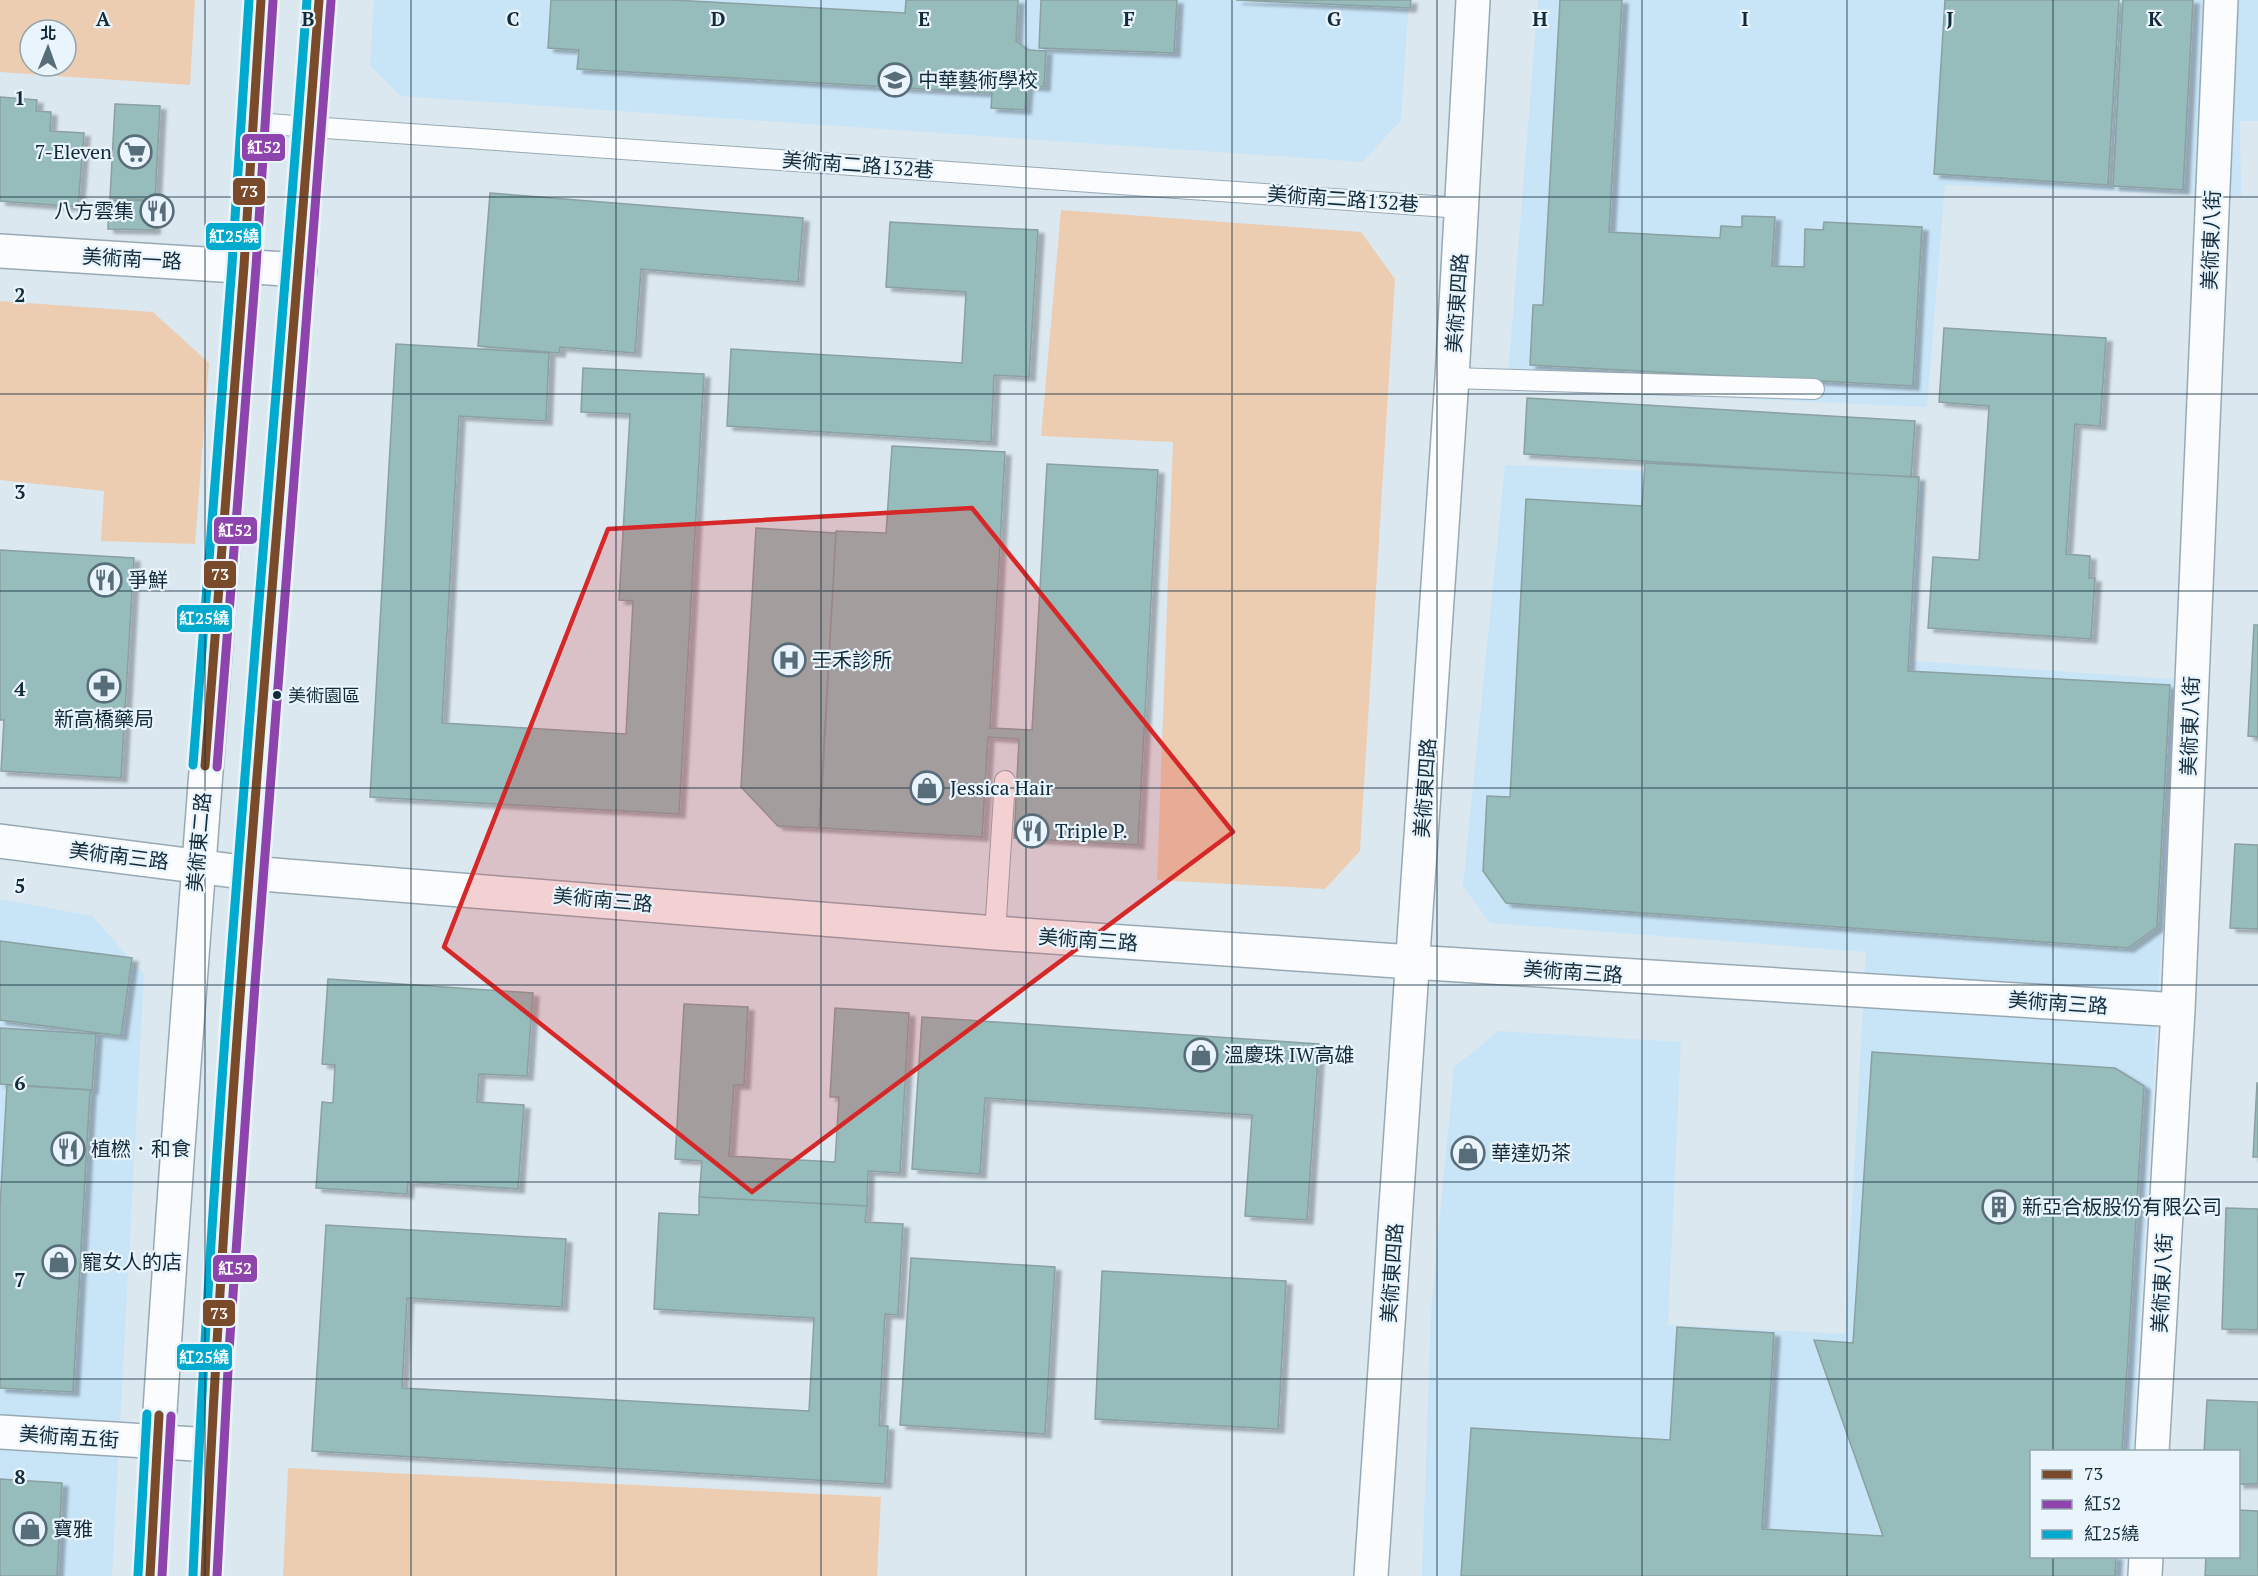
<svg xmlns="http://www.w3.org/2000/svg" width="2258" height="1576" viewBox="0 0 2258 1576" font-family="'PT Serif','Noto Sans TC',serif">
  <defs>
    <filter id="shadow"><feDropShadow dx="6" dy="4" stdDeviation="1.5" flood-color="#0004"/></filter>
  </defs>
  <rect width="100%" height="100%" fill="#dbe8f0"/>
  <path fill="#c8e4f7" d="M374 0H1409L1401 120 1363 162 401 96 370 65Z
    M1538 0H2258V121H2240L2241 196 1945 185 1927 407 1507 388Z
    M1505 465 1924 482 1914 661 2182 680 2159 978 2133 1451 2032 1452V1556L2125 1557 2124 1576H1422L1431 1313 1454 1067 1499 1031 1681 1042 1668 1325 1845 1334 1866 952 1490 923 1463 886Z
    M0 899 92 916 144 974 112 1576H0Z"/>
  <path fill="#edcdb2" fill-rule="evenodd" d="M0 0H195L190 85 0 72ZM30 30H66V66H30Z
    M1061 210 1361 232 1395 279 1360 851 1325 889 1157 880 1173 442 1041 436Z
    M0 301 153 312 209 363 195 544 101 541 104 491 0 480Z
    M288 1468 881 1497 877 1576H283Z"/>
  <path fill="#96bcbb" stroke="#8ba0a1" stroke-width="1.5" filter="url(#shadow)" d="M551 0H673L905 13 906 0H1018L1016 41 1028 50 1046 51 1044 87 1027 86 1025 110 991 108 992 93 577 69 579 50 548 48Z
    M1041 0H1177L1174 53 1039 48Z
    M1236 0H1411L1410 8Z
    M1560 0H1622L1609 232 1720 238 1721 226 1742 227V216L1775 217 1772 266 1804 267 1805 229 1823 230 1824 222 1922 227 1913 386 1530 365 1533 305H1543Z
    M1945 0H2119L2108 185 1934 174Z
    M2123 0H2193L2183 190 2113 186Z
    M0 97 37 100 36 111 51 112 50 131 84 133 78 207 0 201Z
    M115 104 160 106 155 200 110 198Z
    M490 193 803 218 798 282 641 269 635 353 560 347 559 353 478 346Z
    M109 200 155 201 154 230 108 229Z
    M890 222 1038 230 1029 377 994 375 991 442 727 426 731 349 962 363 966 292 886 287Z
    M1944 328 2106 338 2100 426 2075 424 2066 554 2090 556 2089 578H2095L2091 639 1928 628 1933 557 1979 560 1989 406 1939 402Z
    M396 344 549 353 546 421 459 416 442 723 626 734 633 601 619 600 630 414 581 412 583 368 704 374 679 814 370 797Z
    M1527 398 1915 421 1911 477 1524 454Z
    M892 446 1005 452 990 728 1032 730 1047 464 1158 470 1138 845 1014 838 1019 739 988 737 982 837 820 828 836 531 886 533Z
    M1645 463 1919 477 1908 671 2170 685 2157 927 2128 948 1506 903 1483 871 1487 796 1510 797 1526 499 1642 506Z
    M756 528 836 533 819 828 778 826 741 787Z
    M0 550 134 558 121 778 1 771 4 720H0Z
    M2254 625H2258V737L2248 736Z
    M2235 844 2258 845V929L2230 928Z
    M0 941 132 958 121 1036 0 1020Z
    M328 979 533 993 527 1076 479 1074 477 1102 524 1105 518 1189 408 1182 407 1194 316 1188 322 1102 333 1103 335 1065 322 1064Z
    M684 1004 748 1007 744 1085H734L729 1156 835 1162 839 1097H830L835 1008 909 1013 900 1173 868 1171 867 1206 699 1197 702 1161 675 1159Z
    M922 1017 1319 1044 1307 1220 1245 1216 1252 1115 985 1098 980 1174 912 1169Z
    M0 1028 96 1034 92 1090 0 1084Z
    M1872 1052 2115 1068 2144 1086 2122 1452H2032V1556H2116L2115 1576H1461L1471 1428 1670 1440 1677 1327 1774 1333 1762 1529 1883 1536 1814 1340 1853 1343Z
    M2257 1083H2258V1157H2253Z
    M7 1085 90 1090 73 1392 0 1388V1207Z
    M699 1197 867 1206 865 1222 903 1224 898 1315 885 1314 879 1426H888L885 1484 312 1451 326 1225 566 1239 562 1307 407 1298 402 1388 809 1411 814 1318 654 1309 659 1213 699 1215Z
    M2226 1208 2258 1209V1330L2222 1329Z
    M911 1258 1055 1267 1045 1434 900 1425Z
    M1102 1271 1286 1281 1278 1429 1095 1419Z
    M2207 1400 2258 1402V1484H2238V1452H2204Z
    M0 1479 62 1483 57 1576H0Z
    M2238 1510 2258 1511V1576H2205L2206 1556H2238Z"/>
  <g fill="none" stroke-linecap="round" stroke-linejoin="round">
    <g stroke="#98a9b4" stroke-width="22">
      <path id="lane" d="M253 123 1462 208
        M1452 378 1814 389
        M995 933 1005 781"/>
    </g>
    <g stroke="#98a9b4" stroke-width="36">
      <path id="street" d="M0 251 300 270
        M0 841 250 873 995 933 1412 962 2178 1010
        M0 1432 211 1445
        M2152 1452 2178 1010 2221 0
        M1371 1576 1452 378 1473 0
        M2145 1576 2146 1556"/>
    </g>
    <g stroke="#98a9b4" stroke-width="36">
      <path id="secondary" d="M150 1576C180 1050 229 526 261 0
        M205 1576C211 1425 222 1275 233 1124 259 749 292 375 319 0"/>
    </g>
    <use href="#lane" stroke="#fafcfd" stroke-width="20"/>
    <use href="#street" stroke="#fafcfd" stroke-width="33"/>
    <use href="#secondary" stroke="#fafcfd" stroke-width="33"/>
    <g stroke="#e9f4fc" stroke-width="14">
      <path id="bus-1" d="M205 766 244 266 261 0
        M150 1576 159 1415
        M205 1576C228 1050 280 525 319 0"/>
    </g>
    <g stroke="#e9f4fc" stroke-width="14">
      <path id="bus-2" d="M217 767 256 267 273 1
        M162 1576 171 1416
        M217 1576 229 1351 255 984 331 1"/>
    </g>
    <g stroke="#e9f4fc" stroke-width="14">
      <path id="bus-3" d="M193 765 232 265 249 0
        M138 1575 147 1414
        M193 1575C216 1050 268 525 307 0"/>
    </g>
    <use href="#bus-1" stroke="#7a4b2a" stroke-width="9"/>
    <use href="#bus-2" stroke="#8e44ad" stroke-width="9"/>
    <use href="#bus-3" stroke="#00a9ce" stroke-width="9"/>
  </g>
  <path fill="#d62828" fill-opacity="0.2" stroke="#d62828" stroke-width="4.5" stroke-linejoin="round" d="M972 508 1233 832 752 1192 444 947 608 529Z"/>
  <path fill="none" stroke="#122b3a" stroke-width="1.5" stroke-opacity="0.55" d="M205 0V1576M411 0V1576M616 0V1576M821 0V1576M1026 0V1576M1232 0V1576M1437 0V1576M1642 0V1576M1847 0V1576M2053 0V1452M0 197H2258M0 394H2258M0 591H2258M0 788H2258M0 985H2258M0 1182H2258M0 1379H2258M2053 1556V1576"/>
  <defs>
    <g id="school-ring" transform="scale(1.725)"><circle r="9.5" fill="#e9f4fc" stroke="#586d7a" stroke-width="1.5"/><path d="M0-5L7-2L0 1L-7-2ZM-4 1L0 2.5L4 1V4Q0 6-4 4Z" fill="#586d7a"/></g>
    <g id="supermarket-ring" transform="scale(1.725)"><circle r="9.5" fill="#e9f4fc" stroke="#586d7a" stroke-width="1.5"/><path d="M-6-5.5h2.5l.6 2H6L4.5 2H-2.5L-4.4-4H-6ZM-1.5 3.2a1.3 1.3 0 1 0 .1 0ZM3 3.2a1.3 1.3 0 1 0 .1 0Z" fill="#586d7a"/></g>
    <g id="restaurant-ring" transform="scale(1.725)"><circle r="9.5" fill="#e9f4fc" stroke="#586d7a" stroke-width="1.5"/><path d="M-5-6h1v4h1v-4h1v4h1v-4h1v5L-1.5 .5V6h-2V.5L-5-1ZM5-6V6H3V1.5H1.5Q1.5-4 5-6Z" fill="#586d7a"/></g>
    <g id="hospital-ring" transform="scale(1.725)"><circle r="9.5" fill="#e9f4fc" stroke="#586d7a" stroke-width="1.5"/><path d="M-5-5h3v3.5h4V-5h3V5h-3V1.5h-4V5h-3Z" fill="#586d7a"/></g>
    <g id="pharmacy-ring" transform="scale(1.725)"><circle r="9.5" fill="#e9f4fc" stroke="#586d7a" stroke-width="1.5"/><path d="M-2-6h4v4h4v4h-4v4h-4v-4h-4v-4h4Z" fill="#586d7a"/></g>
    <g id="shop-ring" transform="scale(1.725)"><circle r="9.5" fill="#e9f4fc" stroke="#586d7a" stroke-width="1.5"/><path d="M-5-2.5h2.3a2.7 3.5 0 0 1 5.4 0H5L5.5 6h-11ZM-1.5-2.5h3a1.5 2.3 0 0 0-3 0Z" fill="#586d7a"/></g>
    <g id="building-ring" transform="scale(1.725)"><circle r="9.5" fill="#e9f4fc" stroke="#586d7a" stroke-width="1.5"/><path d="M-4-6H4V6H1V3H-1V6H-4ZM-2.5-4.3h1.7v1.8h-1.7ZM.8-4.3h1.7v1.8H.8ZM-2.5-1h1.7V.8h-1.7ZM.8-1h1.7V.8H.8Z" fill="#586d7a"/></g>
  </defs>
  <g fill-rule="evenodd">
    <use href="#school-ring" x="895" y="80"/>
    <use href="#supermarket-ring" x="135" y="152"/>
    <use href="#restaurant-ring" x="157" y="211"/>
    <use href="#restaurant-ring" x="105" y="580"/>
    <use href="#hospital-ring" x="789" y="660"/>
    <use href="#pharmacy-ring" x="104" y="686"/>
    <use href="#shop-ring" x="927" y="788"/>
    <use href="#restaurant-ring" x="1032" y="831"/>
    <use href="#shop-ring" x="1201" y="1055"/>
    <use href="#restaurant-ring" x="68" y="1149"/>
    <use href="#shop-ring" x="1468" y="1153"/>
    <use href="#building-ring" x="1999" y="1207"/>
    <use href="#shop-ring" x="59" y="1262"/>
    <use href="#shop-ring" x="30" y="1529"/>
  </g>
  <circle fill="#122b3a" stroke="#e9f4fc" stroke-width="2" cx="277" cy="695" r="5"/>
  <g text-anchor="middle" stroke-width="4.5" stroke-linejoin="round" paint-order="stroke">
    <g font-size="18" fill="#122b3a" stroke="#e9f4fc" text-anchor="start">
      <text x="288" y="702">美術園區</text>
    </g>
    <g font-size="20" fill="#122b3a" stroke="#e9f4fc" text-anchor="start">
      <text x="918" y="87">中華藝術學校</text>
      <text x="112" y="159" text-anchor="end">7-Eleven</text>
      <text x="134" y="218" text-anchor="end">八方雲集</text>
      <text x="128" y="587">爭鮮</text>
      <text x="812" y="667">壬禾診所</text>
      <text x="104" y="726" text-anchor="middle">新高橋藥局</text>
      <text x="950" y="795">Jessica Hair</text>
      <text x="1055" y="838">Triple P.</text>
      <text x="1224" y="1062">溫慶珠 IW高雄</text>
      <text x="91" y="1156">植橪．和食</text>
      <text x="1491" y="1160">華達奶茶</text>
      <text x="2022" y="1214">新亞合板股份有限公司</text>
      <text x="82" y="1269">寵女人的店</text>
      <text x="53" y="1536">寶雅</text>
    </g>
    <g font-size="20" fill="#122b3a" stroke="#e9f4fc">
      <text transform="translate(858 165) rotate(4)" y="7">美術南二路132巷</text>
      <text transform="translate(1343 199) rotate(4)" y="7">美術南二路132巷</text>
      <text transform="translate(2211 240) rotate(-88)" y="7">美術東八街</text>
      <text transform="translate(132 259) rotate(3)" y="7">美術南一路</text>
      <text transform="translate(1457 303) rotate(-86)" y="7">美術東四路</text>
      <text transform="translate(2190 726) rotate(-88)" y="7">美術東八街</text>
      <text transform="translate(1425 788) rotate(-86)" y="7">美術東四路</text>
      <text transform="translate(199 842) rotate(-85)" y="7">美術東二路</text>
      <text transform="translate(119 856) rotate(7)" y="7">美術南三路</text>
      <text transform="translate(603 900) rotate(5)" y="7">美術南三路</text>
      <text transform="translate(1088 940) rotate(4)" y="7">美術南三路</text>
      <text transform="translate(1573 972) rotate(4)" y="7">美術南三路</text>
      <text transform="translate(2058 1003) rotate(4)" y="7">美術南三路</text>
      <text transform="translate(1392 1273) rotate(-86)" y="7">美術東四路</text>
      <text transform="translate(2162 1283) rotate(-87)" y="7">美術東八街</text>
      <text transform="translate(69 1437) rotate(4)" y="7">美術南五街</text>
    </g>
  </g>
  <g font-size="20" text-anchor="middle" font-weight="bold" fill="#122b3a" stroke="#e9f4fc" stroke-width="4.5" stroke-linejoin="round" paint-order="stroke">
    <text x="103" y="26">A</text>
    <text x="308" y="26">B</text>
    <text x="513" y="26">C</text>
    <text x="718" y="26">D</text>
    <text x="924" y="26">E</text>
    <text x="1129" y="26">F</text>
    <text x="1334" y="26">G</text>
    <text x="1540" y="26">H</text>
    <text x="1745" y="26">I</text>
    <text x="1950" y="26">J</text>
    <text x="2155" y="26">K</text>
    <text x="20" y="105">1</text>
    <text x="20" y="302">2</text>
    <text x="20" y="499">3</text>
    <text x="20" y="696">4</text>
    <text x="20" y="893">5</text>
    <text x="20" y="1090">6</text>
    <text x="20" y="1287">7</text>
    <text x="20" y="1484">8</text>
  </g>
  <g stroke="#e9f4fc" stroke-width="2">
    <rect x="241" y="133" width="45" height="29" rx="6" fill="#8e44ad"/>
    <rect x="232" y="177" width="34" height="29" rx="6" fill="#7a4b2a"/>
    <rect x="205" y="222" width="57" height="29" rx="6" fill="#00a9ce"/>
    <rect x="213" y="516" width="45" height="29" rx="6" fill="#8e44ad"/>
    <rect x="203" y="560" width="34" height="29" rx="6" fill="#7a4b2a"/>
    <rect x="176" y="604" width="57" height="29" rx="6" fill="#00a9ce"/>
    <rect x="212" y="1254" width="46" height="29" rx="6" fill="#8e44ad"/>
    <rect x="202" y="1299" width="34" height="28" rx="6" fill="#7a4b2a"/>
    <rect x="176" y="1343" width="57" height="28" rx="6" fill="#00a9ce"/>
  </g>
  <g font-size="16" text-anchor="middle" font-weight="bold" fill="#fff">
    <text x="264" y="153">紅52</text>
    <text x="249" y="197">73</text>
    <text x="234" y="242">紅25繞</text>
    <text x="235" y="536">紅52</text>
    <text x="220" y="580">73</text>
    <text x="204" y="624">紅25繞</text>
    <text x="235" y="1274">紅52</text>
    <text x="219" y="1319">73</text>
    <text x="204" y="1363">紅25繞</text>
  </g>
  <rect x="2030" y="1450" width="210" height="108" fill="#e9f4fc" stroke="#93a4ae" stroke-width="1.5"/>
  <rect x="2042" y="1470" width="30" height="9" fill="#7a4b2a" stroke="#93a4ae" stroke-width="1.5"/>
  <text x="2084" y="1480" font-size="18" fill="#122b3a">73</text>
  <rect x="2042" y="1500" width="30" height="9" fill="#8e44ad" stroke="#93a4ae" stroke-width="1.5"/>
  <text x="2084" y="1510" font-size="18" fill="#122b3a">紅52</text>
  <rect x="2042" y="1530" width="30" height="9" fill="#00a9ce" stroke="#93a4ae" stroke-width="1.5"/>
  <text x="2084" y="1540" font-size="18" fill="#122b3a">紅25繞</text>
  <g transform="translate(48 48) rotate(1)"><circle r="28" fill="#e9f4fc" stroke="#93a4ae" stroke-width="1.5"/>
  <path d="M0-4.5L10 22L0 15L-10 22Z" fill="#586d7a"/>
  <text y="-9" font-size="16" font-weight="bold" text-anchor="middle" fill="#122b3a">北</text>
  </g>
</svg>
